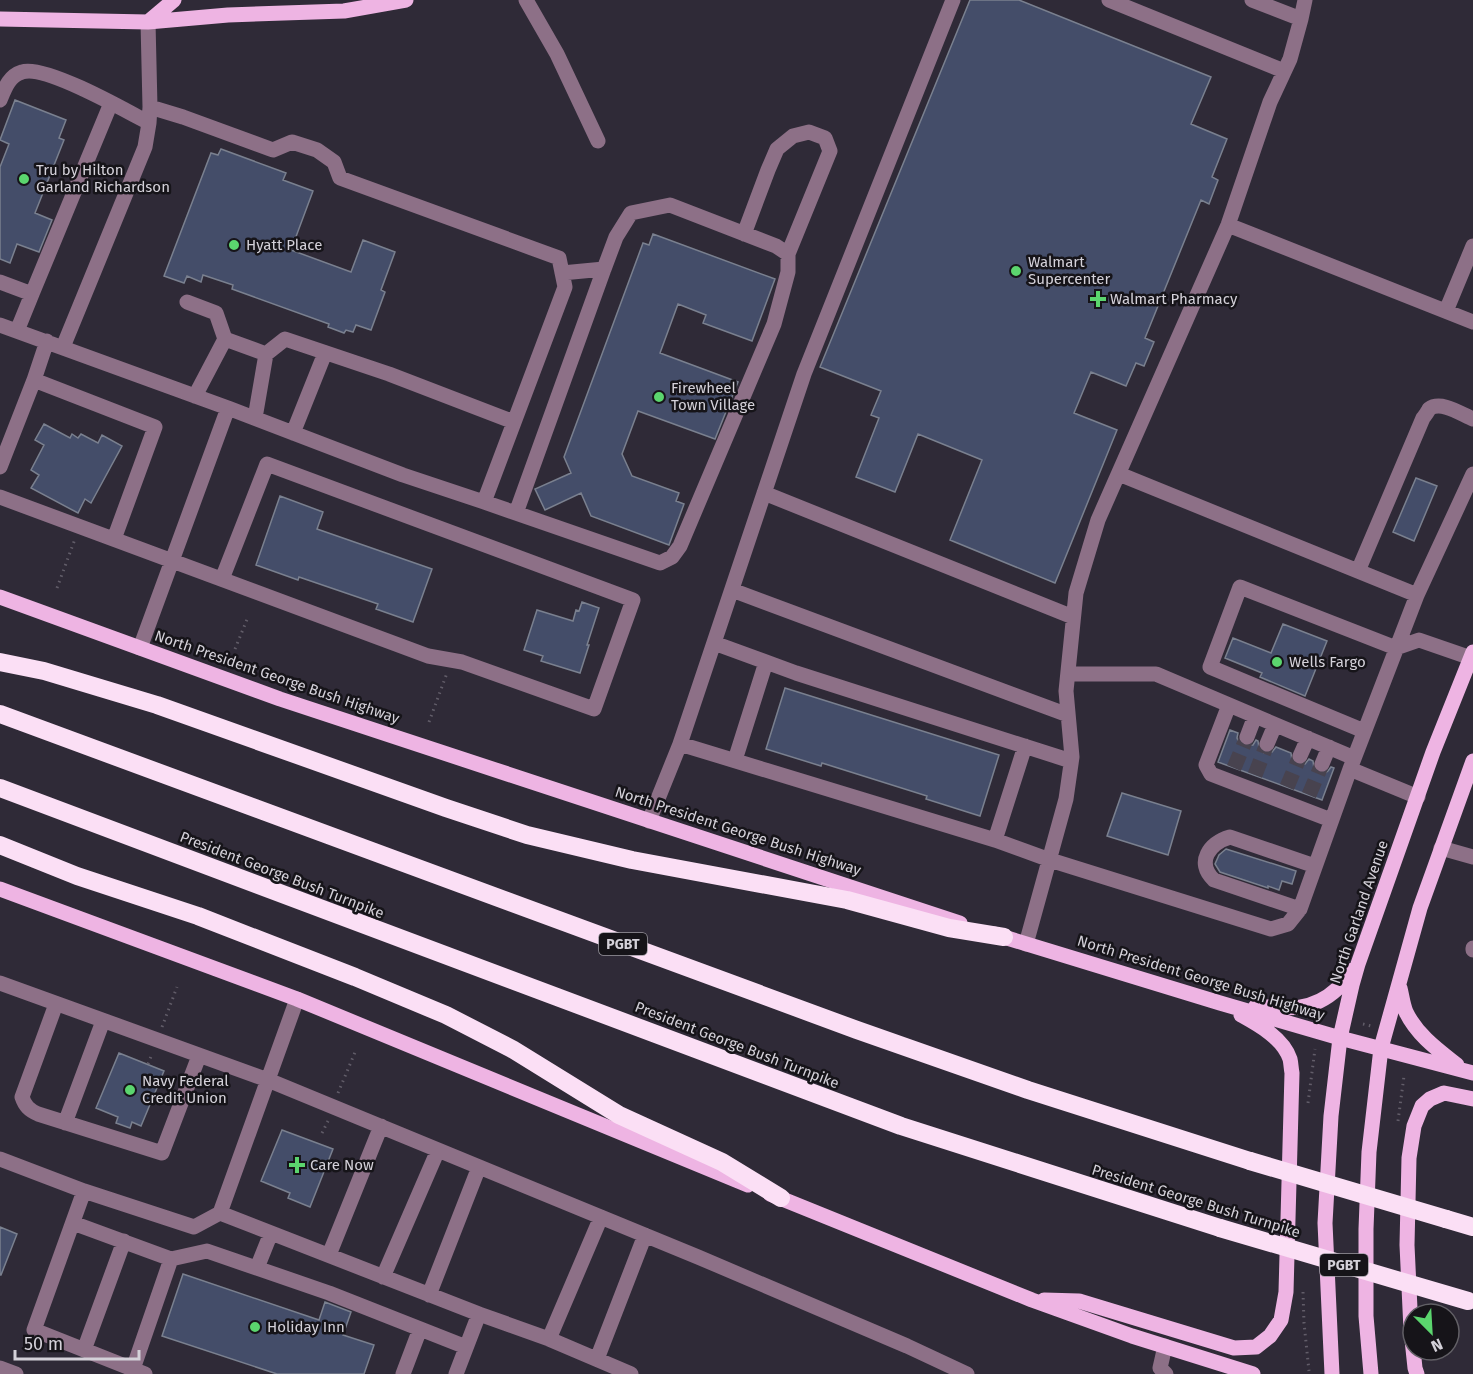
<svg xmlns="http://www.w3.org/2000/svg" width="1473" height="1374" viewBox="0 0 1473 1374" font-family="'Fira Sans',sans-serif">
  <rect width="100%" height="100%" fill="#2f2a37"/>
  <path fill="#444d69" stroke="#7a808f" stroke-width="1.5" d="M970 0H1019L1211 77 1191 124 1227 139 1212 177 1218 180 1209 204 1201 200 1145 338 1154 342 1144 366 1136 363 1126 386 1091 372 1074 413 1117 430 1055 583 950 540 982 460 918 434 895 492 856 477 879 418 871 415 881 391 820 367Z
    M15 100 66 120 59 138 64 140 35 213 52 220 39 252 17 244 10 263 0 259V167L9 144 0 140Z
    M221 149 286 173 283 180 313 191 291 250 351 272 363 240 395 252 381 290 385 292 371 330 356 325 353 332 346 330 344 333 328 327 329 324 232 289 233 285 203 275 201 282 187 276 184 283 164 276 211 153 218 155Z
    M653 234 775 279 752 341 703 323 706 315 678 304 660 353 738 382 715 439 638 411 622 454 632 476 679 493 676 501 684 504 669 545 591 516 581 493 545 510 535 489 571 473 564 457 643 243 649 245Z
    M44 424 70 438 72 434 78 438 81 434 98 443 102 435 122 446 91 503 85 499 78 513 31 488 39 475 31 470 44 445 35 440Z
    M1416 478 1437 486 1414 541 1393 532Z
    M280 496 323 512 317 529 432 569 413 622 376 609 378 604 299 577 298 580 256 565Z
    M582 602 599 608 587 645H589L580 673 541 661 543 656 524 650 537 610 573 621 576 610 579 611Z
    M1283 624 1327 641 1305 696 1260 677 1262 673 1225 658 1233 638 1271 653Z
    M785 688 999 755 980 816 926 799 927 796 822 763 821 766 766 749Z
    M1230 730 1238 733 1237 738 1239 743 1244 746 1253 745 1256 740 1258 741 1259 749 1264 753 1272 752 1276 747 1291 753 1292 761 1297 765 1305 764 1309 759 1313 761 1314 769 1319 773 1324 774 1328 771 1331 767 1334 768 1322 800 1218 762Z
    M1122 793 1181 811 1168 855 1107 836Z
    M1226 849 1296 871 1292 884 1282 881 1279 890 1268 886V888L1220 872 1215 864 1219 855Z
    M119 1053 164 1071 141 1126 132 1122 130 1128 116 1123 118 1117 96 1108Z
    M282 1130 333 1149 310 1207 288 1198 290 1193 261 1181Z
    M0 1227 17 1234 1 1275H0Z
    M183 1274 319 1320 325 1302 351 1312 343 1335 374 1345 364 1374H277L162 1336Z"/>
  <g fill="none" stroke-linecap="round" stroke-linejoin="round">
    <path stroke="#48434f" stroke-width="15" stroke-dasharray="15 8" stroke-linecap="butt" d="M1234 768 1247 737
      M1255 775 1267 744
      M1287 787 1300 756
      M1309 795 1322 764"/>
    <path stroke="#625d69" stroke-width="3" stroke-dasharray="1.5 4.5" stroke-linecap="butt" d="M57 588 75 539
      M235 649 248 617
      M429 722 447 673
      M1363 1024 1371 1026
      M162 1027 177 987
      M148 1064 152 1054
      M338 1093 356 1050
      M1308 1103 1315 1049
      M1398 1121 1404 1076
      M322 1133 328 1121
      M1303 1292 1304 1323 1309 1371"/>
    <path stroke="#8d7087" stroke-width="15" d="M526 0 557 54 598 141
      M953 0 804 374 680 744 995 840 1050 860 1271 929 1288 924 1300 909 1350 769
      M1109 0 1284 71
      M1252 0 1301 19
      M0 100C5 88 9 76 22 72 44 64 127 111 149 123
      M150 107 183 117 273 150 292 142 317 150 334 162 340 178 559 258 565 287 484 502 403 475 228 408
      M1228 225 1473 322
      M744 234 768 170 777 149 793 136 809 132 825 138 830 151 788 254
      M0 282 32 294 17 331
      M32 294 111 103
      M187 302 216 313 225 339 266 354 285 339 389 374 514 422
      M1446 311 1473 246
      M0 325 228 408 140 648
      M63 347 145 147 149 123 150 107 148 22
      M34 380 47 341
      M195 396 225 339
      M255 418 266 354
      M293 433 325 353
      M0 467 34 380 155 427 114 539
      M1119 474 1417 595
      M764 493 1073 617
      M0 497 428 656 462 662 594 709 633 600 267 464 222 579
      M484 502 660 563 672 557 680 546 774 324 788 272V254L776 246 670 205 631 213 616 237 604 269 562 273
      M516 513 604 269
      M1358 571 1423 418C1424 417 1429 410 1429 409 1441 400 1461 414 1473 419
      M732 590 1068 715
      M714 643 796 673 1071 761
      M1068 674H1156L1354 758
      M1229 705 1206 765 1211 774 1331 820
      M1364 731 1210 667 1240 587 1396 648 1419 640 1471 658
      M1247 737 1255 716
      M1267 744 1275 725
      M1300 756 1308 738
      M735 760 766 662
      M1322 764 1329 747
      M1418 797 1350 769 1417 595 1473 474
      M649 821 680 744
      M995 840 1025 746
      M1441 848 1473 857
      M1300 909 1214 880C1195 862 1210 843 1230 837L1315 866
      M1026 944 1066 799 1072 757 1066 691 1076 593 1098 520 1228 225 1270 102 1290 59 1301 19 1305 0
      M1473 948V950
      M0 983 268 1080 698 1257 907 1346 967 1374
      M56 1004 22 1097C25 1106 29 1110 38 1114L162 1153 199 1056
      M65 1123 103 1021
      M0 1159 84 1191
      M220 1213 479 1314 456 1374
      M73 1223 171 1259 207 1251 329 1293 466 1347
      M329 1255 381 1126
      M257 1268 271 1233
      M383 1277 438 1150
      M429 1295 479 1167
      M479 1314 549 1339 631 1374
      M549 1339 601 1217
      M1165 1346 1160 1368 1166 1374
      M84 1350 124 1241
      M597 1359 645 1235
      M0 1368 16 1374
      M133 1369 171 1259
      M145 1374 34 1330 84 1191 194 1227 220 1213 297 999
      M403 1374 420 1329"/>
    <path stroke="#eeb4e3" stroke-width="15" d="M0 19 148 22 228 15 344 11 406 0
      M148 22 174 0
      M0 597 280 699 960 923
      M0 889 297 999 748 1185
      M994 934 1220 1003 1340 1038 1473 1073
      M1400 988C1402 996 1403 1005 1406 1012 1417 1035 1438 1050 1457 1065
      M1256 1006C1287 1009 1312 1012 1337 989 1343 983 1348 976 1353 970
      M770 1194 1032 1300 1132 1336 1253 1374
      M1044 1300 1079 1301 1234 1348 1256 1347 1270 1336 1281 1320 1286 1292 1292 1073C1291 1068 1291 1063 1290 1059 1283 1038 1259 1025 1241 1015
      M1332 1374 1325 1223 1331 1116 1340 1038 1352 985 1358 964 1433 752 1473 652
      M1371 1374 1366 1316V1229L1369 1152 1381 1048 1420 908 1473 761
      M1417 1374 1415 1368 1411 1330 1407 1245 1409 1158 1414 1126 1422 1106 1430 1099 1444 1093 1473 1099"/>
    <path stroke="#fbdff5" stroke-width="18" d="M0 662 44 671 157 705 446 808 527 835 632 860 847 900 949 928 1004 937
      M0 714 857 1030 1028 1090 1250 1161
      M0 788 901 1126 1220 1228
      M0 845 77 876 198 916 355 977 446 1015 512 1049 619 1115 722 1162 781 1198
      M1446 1219 1473 1227"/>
    <path stroke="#fbdff5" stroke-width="18" d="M1250 1161 1446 1219
      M1220 1228 1468 1301"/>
  </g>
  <g fill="#5bd56e" stroke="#161419" stroke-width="2">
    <circle cx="24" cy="179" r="6"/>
    <circle cx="234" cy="245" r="6"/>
    <circle cx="1016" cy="271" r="6"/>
    <path d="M1095 290h6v6h6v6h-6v6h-6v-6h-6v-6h6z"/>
    <circle cx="659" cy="397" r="6"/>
    <circle cx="1277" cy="662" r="6"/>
    <circle cx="130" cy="1090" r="6"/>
    <path d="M294 1156h6v6h6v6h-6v6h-6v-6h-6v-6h6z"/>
    <circle cx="255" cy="1327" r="6"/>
  </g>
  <g text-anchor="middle" stroke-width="5" stroke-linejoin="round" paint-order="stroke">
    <g fill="#161419" stroke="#9b989f" stroke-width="1.5">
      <rect x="599" y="933" width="48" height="22" rx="4.5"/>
      <rect x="1320" y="1254" width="48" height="22" rx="4.5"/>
    </g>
    <g font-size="14" font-weight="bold" fill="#d4d1d9">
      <text x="623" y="949">PGBT</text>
      <text x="1344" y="1270">PGBT</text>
    </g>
    <g font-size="15" fill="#d4d1d9" stroke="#161419" text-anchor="start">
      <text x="36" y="175">Tru by Hilton<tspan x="36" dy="17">Garland Richardson</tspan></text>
      <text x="246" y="250">Hyatt Place</text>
      <text x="1028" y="267">Walmart<tspan x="1028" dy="17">Supercenter</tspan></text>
      <text x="1110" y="304">Walmart Pharmacy</text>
      <text x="671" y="393">Firewheel<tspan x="671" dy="17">Town Village</tspan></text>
      <text x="1289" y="667">Wells Fargo</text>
      <text x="142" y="1086">Navy Federal<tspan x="142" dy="17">Credit Union</tspan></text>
      <text x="310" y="1170">Care Now</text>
      <text x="267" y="1332">Holiday Inn</text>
    </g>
    <g font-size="15" fill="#d4d1d9" stroke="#161419">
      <text transform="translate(277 677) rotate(19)" y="5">North President George Bush Highway</text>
      <text transform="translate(738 831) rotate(18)" y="5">North President George Bush Highway</text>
      <text transform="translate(282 875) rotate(21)" y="5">President George Bush Turnpike</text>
      <text transform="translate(1359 912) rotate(-71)" y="5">North Garland Avenue</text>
      <text transform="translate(1201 978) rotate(17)" y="5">North President George Bush Highway</text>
      <text transform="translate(737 1045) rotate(21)" y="5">President George Bush Turnpike</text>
      <text transform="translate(1196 1201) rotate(17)" y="5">President George Bush Turnpike</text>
    </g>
  </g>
  <g transform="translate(1431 1332) rotate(156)"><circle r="28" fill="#161419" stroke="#626066" stroke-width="1.5"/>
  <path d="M0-4.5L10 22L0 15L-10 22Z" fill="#5bd56e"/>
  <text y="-9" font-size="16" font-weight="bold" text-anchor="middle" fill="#d4d1d9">N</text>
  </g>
  <path d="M15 1350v9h124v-9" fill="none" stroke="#d4d1d9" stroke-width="3"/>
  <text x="24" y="1350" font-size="18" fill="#d4d1d9" stroke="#161419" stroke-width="4.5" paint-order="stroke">50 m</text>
</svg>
